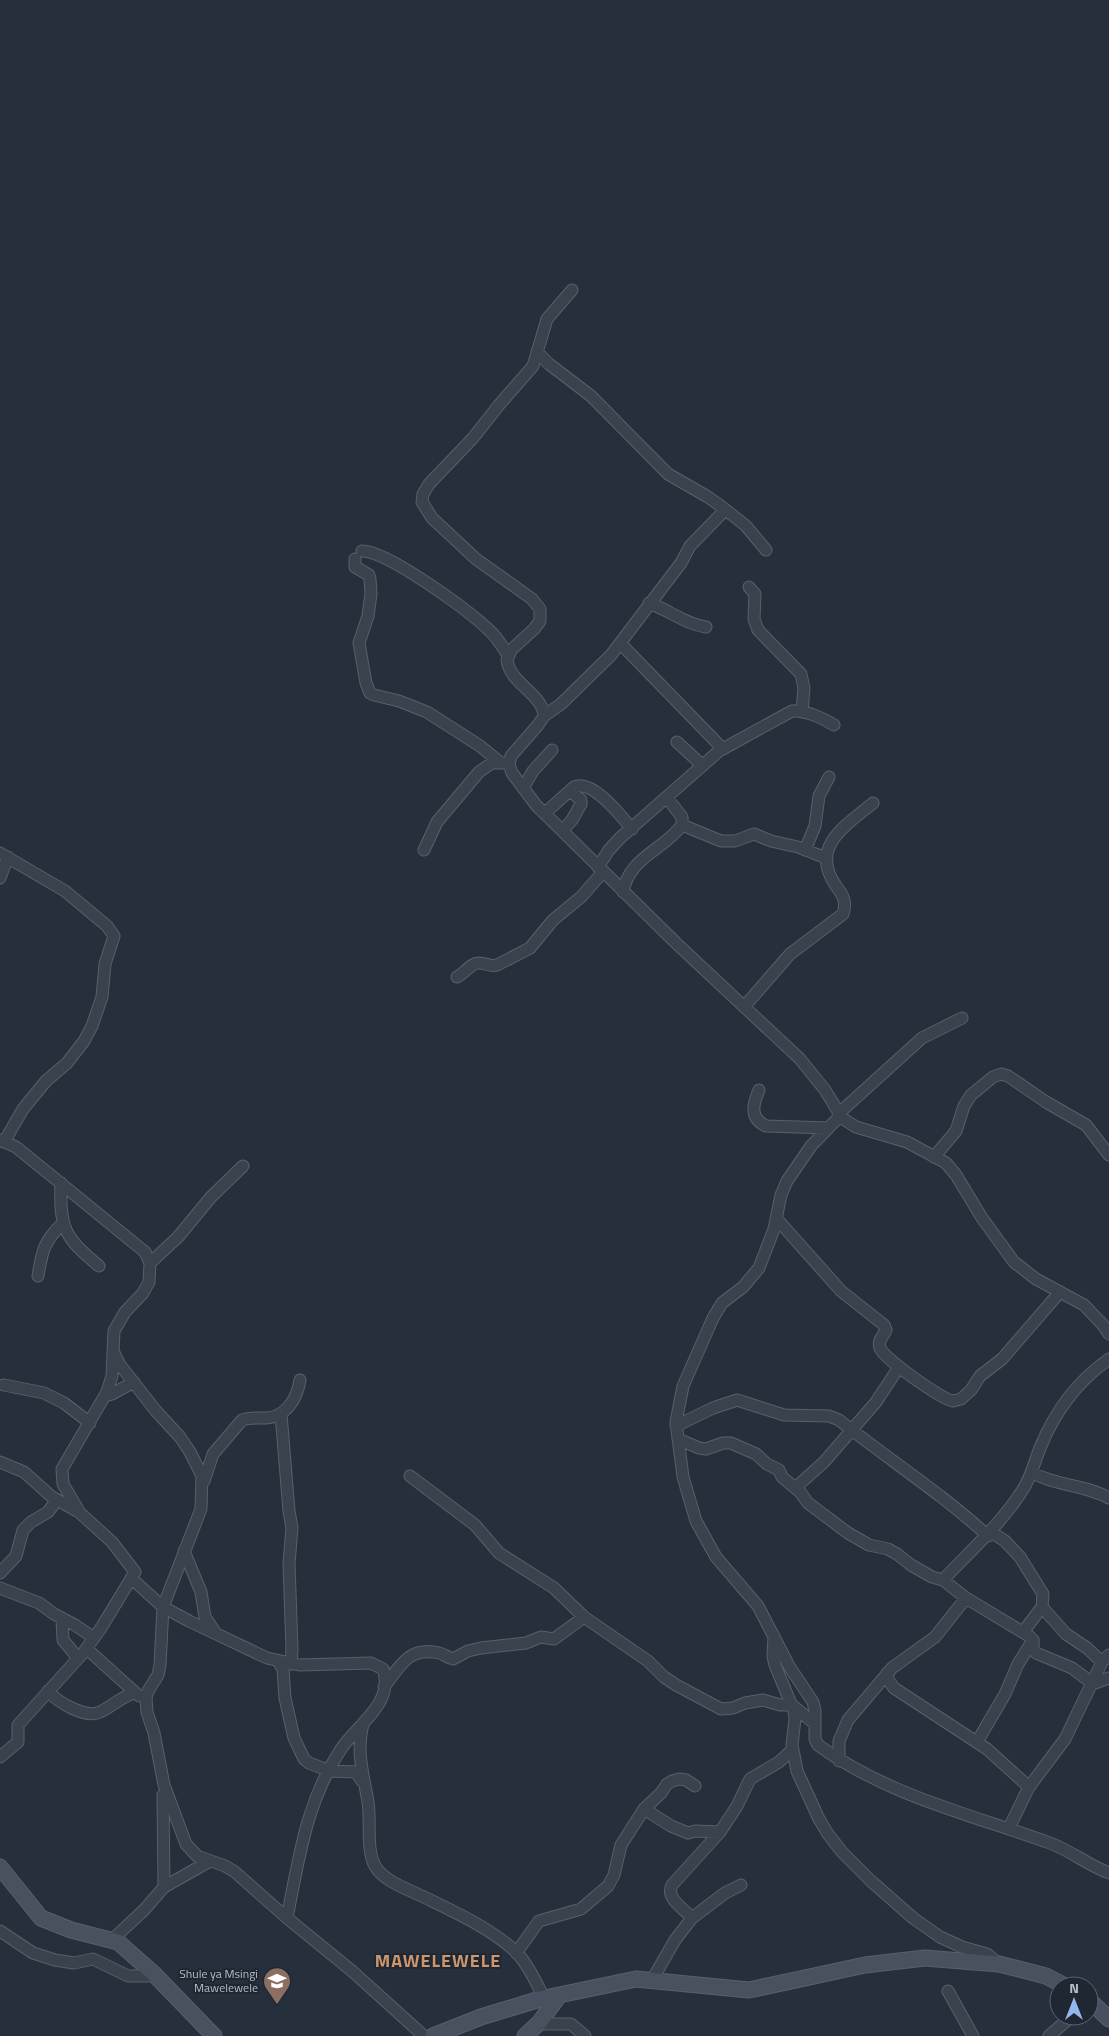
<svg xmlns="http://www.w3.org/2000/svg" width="1109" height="2036" viewBox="0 0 1109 2036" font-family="'Titillium Web',sans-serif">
  <rect width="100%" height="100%" fill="#26303d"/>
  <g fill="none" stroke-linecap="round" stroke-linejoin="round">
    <g stroke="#58606b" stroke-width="13">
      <path id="street" d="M572 290 547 319 533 366 499 405 473 438 429 484 423 494 422 502 432 518 476 559 532 599 540 609V621L534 629 511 650 507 660C510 684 543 694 544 716L538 725 511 756 509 764 512 773 536 805 676 943 800 1059 825 1090 842 1118 856 1127 907 1142 946 1163 956 1175 982 1218 1014 1262 1036 1279 1084 1305 1103 1325 1109 1334
        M537 352 549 364 591 396 668 474 708 497 722 507 746 526 766 550
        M362 551C388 551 469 611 489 630 497 637 502 646 508 655
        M355 559V567L369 575 370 579 371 594 368 616 359 643 366 683 370 693 374 695 399 701 427 712 480 746 501 763
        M749 587 755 594 754 619 758 630 801 674 804 688 802 712
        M649 603C669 610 685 624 706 627
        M620 643 723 749
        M544 716 561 704 611 655 681 563 690 546 725 510
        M677 742 702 765
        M523 788 533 771 552 750
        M545 813 574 787C593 779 621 816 632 829
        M682 825 721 841H735L754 834 771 841 798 847 826 858
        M563 830 572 820 581 804V800L570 791
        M424 850 437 822 479 772 492 763H505
        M805 850 815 826 819 796 829 777
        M0 853 65 891 107 926 114 936 105 964 102 997 92 1026 84 1041 67 1063 46 1081 23 1109 4 1142
        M598 867 609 850 620 838 719 751 792 711C805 710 823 718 834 725
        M0 878 8 857
        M623 892C629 857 664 850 682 825V817L667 798
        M457 977C464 974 472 962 479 963 486 963 490 967 497 965L530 948 553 920 581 897 603 872
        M744 1007 790 954 843 914C847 902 843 895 836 886 809 847 845 826 873 803
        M759 1090C753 1104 749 1118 766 1126L828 1128
        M838 1114 922 1038 962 1018
        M840 1116 811 1146 787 1181 781 1195 774 1229 759 1268 743 1287 722 1303 713 1318 683 1386 676 1422 683 1477 696 1521 716 1557 758 1606 789 1666 813 1702 815 1711V1739L818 1745C886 1795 972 1815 1050 1843 1071 1851 1088 1865 1109 1873
        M0 1140 16 1147 145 1252 150 1263 149 1282 143 1293 125 1312 114 1331 112 1376 107 1392 62 1469 63 1484 80 1513 112 1542 135 1572 101 1628 83 1653 18 1725V1742L0 1757
        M934 1157 956 1131 964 1106 971 1095 993 1077 1001 1074 1008 1076 1046 1102 1086 1125 1109 1155
        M61 1183C59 1228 65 1238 99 1266
        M776 1218 841 1291 884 1325 886 1330C884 1336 877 1340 880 1348 884 1359 940 1398 953 1401L961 1399 971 1390 980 1376 1002 1359 1060 1292
        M150 1263 178 1237 211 1197 243 1166
        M38 1276C42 1251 44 1241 63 1223
        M113 1351 120 1365 156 1411 180 1437 190 1452 202 1476 201 1509 163 1607 160 1665 158 1675 148 1691 146 1697 147 1712 154 1733 164 1785 186 1844 197 1856 225 1866 235 1872 287 1918 352 1971 424 2036
        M4 1385 44 1393 64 1403 90 1423
        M105 1396 112 1394 134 1382
        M281 1414 289 1511 292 1528 289 1564 292 1649 291 1664
        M676 1426 713 1408 737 1400 784 1415 829 1416 839 1420C888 1459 941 1493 988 1536
        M678 1439 699 1448 706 1449 723 1443H731L756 1454 767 1464 779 1470 782 1477 800 1492 808 1503 848 1533 869 1545 888 1549 897 1554 911 1565 932 1577 943 1580 966 1598 1029 1636 1033 1640V1648L1036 1653 1072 1668 1092 1683
        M0 1462 24 1472 52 1497 79 1512
        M1031 1472C1055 1486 1084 1484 1109 1498
        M410 1476 475 1525 499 1553 554 1588 584 1617 648 1661 664 1677 676 1685 721 1709 733 1708 745 1703 763 1700 780 1705H792L815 1724
        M204 1481 213 1454 242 1420C250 1417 258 1418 266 1418 286 1417 297 1399 300 1380
        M795 1488 824 1462 876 1402 899 1367
        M991 1532 1005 1541 1020 1557 1043 1594 1042 1607 1023 1632
        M184 1551 201 1592 205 1617 215 1632
        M0 1573 16 1556 23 1530 31 1522 48 1512 57 1500
        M131 1578 163 1607 189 1621 267 1658 299 1665 371 1663 383 1669C395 1703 357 1725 341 1749 306 1802 299 1858 287 1918
        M943 1580C970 1551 1000 1525 1022 1491 1031 1478 1034 1463 1040 1448 1055 1411 1076 1382 1109 1359
        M0 1588 39 1603 54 1614 75 1625 94 1638
        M1042 1607 1066 1634 1087 1648 1102 1662
        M62 1619 63 1640 78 1658
        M774 1636 773 1656 775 1665 794 1711 795 1719 792 1745 797 1771 819 1819 828 1834 842 1852 871 1881 913 1918 940 1937 962 1947 987 1954 999 1964
        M87 1649 139 1696
        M278 1661 283 1669 285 1698 294 1738 304 1759 309 1763 330 1771 356 1772 362 1781
        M887 1673 889 1681 894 1688 987 1749 1029 1787
        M1092 1684 1109 1678
        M384 1687C400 1666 409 1646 439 1653 444 1654 448 1658 453 1659L468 1651 481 1648 526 1643 541 1637 554 1639 584 1617
        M48 1691C57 1702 86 1719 100 1712 113 1706 121 1697 134 1693
        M363 1723C356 1753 363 1772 368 1802 371 1820 366 1850 375 1866 384 1882 410 1890 426 1898 455 1912 494 1930 517 1953 529 1966 537 1983 544 1999
        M977 1742 1005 1694 1018 1664 1033 1640
        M839 1761V1741L848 1720 892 1668 935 1637 966 1598
        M163 1795 164 1887
        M644 1809 671 1826 688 1833 695 1831 720 1832
        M1009 1828 1029 1787 1065 1739 1102 1662 1109 1655
        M692 1918C684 1909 665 1898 672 1885L720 1832 737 1806 750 1779 779 1762 792 1750
        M0 1931 33 1953 55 1960 74 1963 93 1959 128 1976H155
        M113 1939 144 1910 164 1887 210 1861
        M516 1953 539 1921 581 1909 608 1886 614 1875 621 1845 644 1809 661 1793 667 1784 672 1781 679 1779 686 1780 695 1786
        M652 1980 675 1940 692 1918 725 1893 741 1885
        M948 1991 973 2036
        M538 2024H571L585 2036
        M1049 2036 1072 2016"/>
    </g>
    <g stroke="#58606b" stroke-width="17">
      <path id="secondary" d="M0 1867 41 1918 71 1930 118 1942 153 1973 214 2036
        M1089 2000 1109 2019
        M433 2036 481 2017 540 1999 636 1979 749 1990 865 1965 925 1958 999 1964 1046 1976 1065 1986
        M525 2036 539 2023 559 1996"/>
    </g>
    <use href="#street" stroke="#3a424d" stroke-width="11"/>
    <use href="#secondary" stroke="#485160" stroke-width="15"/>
  </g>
  <defs>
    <g id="school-pin" transform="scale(1.4375)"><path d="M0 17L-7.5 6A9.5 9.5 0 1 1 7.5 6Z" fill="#8d6e63" stroke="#1f2732"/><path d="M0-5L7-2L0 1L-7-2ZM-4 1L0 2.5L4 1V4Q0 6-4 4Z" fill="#fff"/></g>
  </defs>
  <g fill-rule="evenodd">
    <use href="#school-pin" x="277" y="1981"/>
  </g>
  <g text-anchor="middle" stroke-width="4" stroke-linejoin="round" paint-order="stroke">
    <g font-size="12" fill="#b6bdc8" stroke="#1f2732" text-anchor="end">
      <text x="258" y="1978">Shule ya Msingi<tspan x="258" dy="14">Mawelewele</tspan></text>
    </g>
    <g font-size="18" font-weight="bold" letter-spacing="1" fill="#cd956c" stroke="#1f2732">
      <text x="438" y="1967">MAWELEWELE</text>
    </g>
  </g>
  <g transform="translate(1074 2001)"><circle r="24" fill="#1f2732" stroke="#5b636e"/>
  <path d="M0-4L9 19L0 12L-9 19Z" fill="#93b8f0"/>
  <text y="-8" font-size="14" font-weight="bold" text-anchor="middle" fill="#b6bdc8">N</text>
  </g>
</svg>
